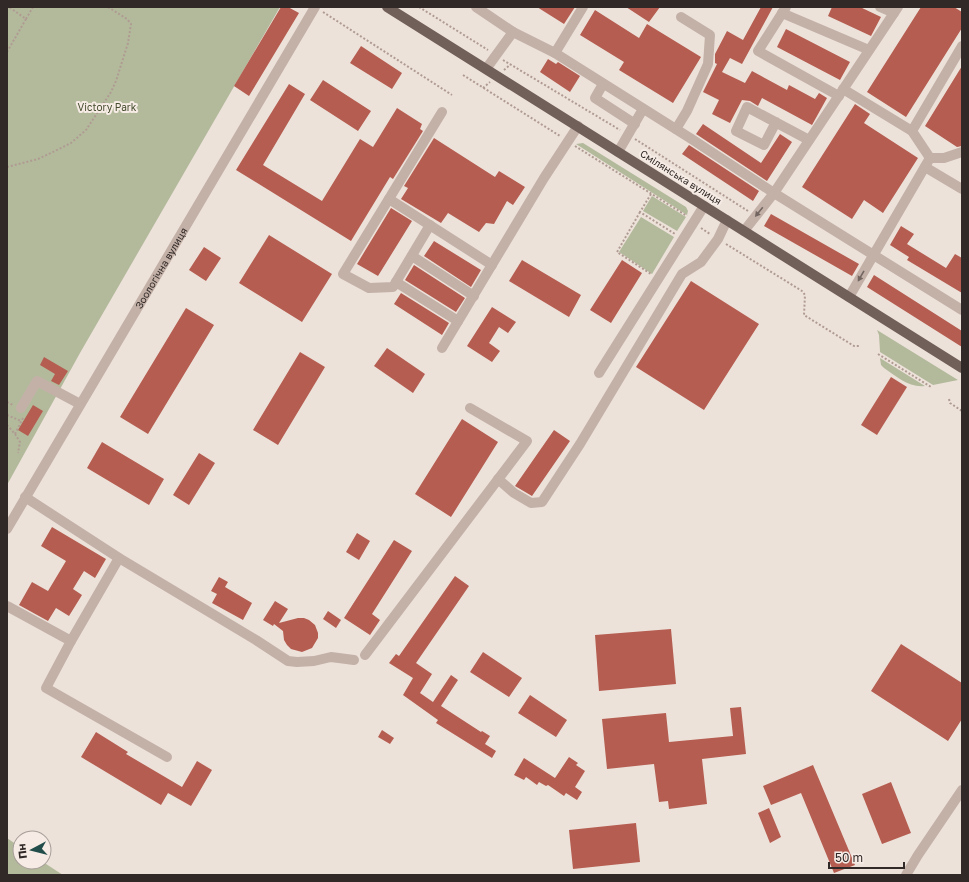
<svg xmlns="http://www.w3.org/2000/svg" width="969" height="882" viewBox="0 0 969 882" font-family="'Golos Text',sans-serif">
  <rect width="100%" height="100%" fill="#ede2da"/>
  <path fill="#b3ba9c" d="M7 7H280L80 353 7 485Z
    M583 143 686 207 688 211 687 215 576 144Z
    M652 196 686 217 677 231 643 211Z
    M641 217 674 237 652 274 619 252Z
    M877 330 958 380 933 385 880 352 879 335Z
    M880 358 925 386C909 388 896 376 884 368L881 365Z
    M7 838 20 847V862H43L63 875H7Z"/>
  <path fill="#b55d50" d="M281 7H288L299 13 249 96 234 86Z
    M537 7H575L564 24Z
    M626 7H660L649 22Z
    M761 7H773L742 64 730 58 722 72 745 83 752 71 787 90 789 85 815 99 819 93 827 98 812 125 762 98 758 106 750 101 742 100 730 123 712 114 719 100 703 92 717 64 715 63V54L727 31 743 40Z
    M832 7H860L881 17 871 36 828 16Z
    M921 7H954L962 12V28L906 117 867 92Z
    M595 10 639 38 647 24 701 57 673 103 619 70 624 62 580 35Z
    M786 29 850 62 840 80 777 47Z
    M361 46 402 73 392 89 350 63Z
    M548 59 556 64 558 62 580 76 570 92 540 72Z
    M962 66V146L957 147 925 126Z
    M323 80 371 111 358 131 310 100Z
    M289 84 305 94 263 165 322 201 360 139 373 147 397 108 422 124 420 129 423 131 393 179 390 177 351 241 236 170Z
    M855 104 870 114 864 123 918 158 883 213 864 200 852 219 802 187Z
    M703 124 761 163 780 134 792 142 767 181 696 134Z
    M434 138 495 177 499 171 525 187 513 205 507 201 494 224 486 223 479 232 448 213 441 223 401 199 408 188 404 186Z
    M689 145 759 191 753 201 682 154Z
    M391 208 412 221 378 276 357 264Z
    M771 214 859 264 852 276 764 226Z
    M901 226 914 234 907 244 946 268 955 254 962 258V293L907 260 909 257 890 245Z
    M269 235 332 274 302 322 239 283Z
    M434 241 481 270 471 287 424 256Z
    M204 247 221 258 206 281 189 270Z
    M522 260 581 295 569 317 509 281Z
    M622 260 642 273 611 323 590 310Z
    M414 265 465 298 456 312 405 280Z
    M874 275 962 331V347L867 287Z
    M691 281 759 324 704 410 636 367Z
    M401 293 449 323 442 335 394 304Z
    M492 307 516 322 508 333 499 327 489 343 500 351 492 362 467 346Z
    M186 308 214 325 148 434 120 417Z
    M387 348 425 374 413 393 374 366Z
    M300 352 325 367 278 445 253 430Z
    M44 357 68 371 59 385 51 381 55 374 40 365Z
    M891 377 907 387 877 435 861 425Z
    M33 405 43 411 28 436 18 430Z
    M462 419 498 442 451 517 415 494Z
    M554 430 570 441 532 496 515 486Z
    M102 442 164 479 149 505 87 468Z
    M199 453 215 463 189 505 173 495Z
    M52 527 106 559 95 578 84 571 73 589 82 595 69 616 56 608 48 621 19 605 32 582 48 591 66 561 41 546Z
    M357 533 370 541 359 560 346 552Z
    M394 540 412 551 372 614 380 620 370 635 344 618Z
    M455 576 469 586 416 663 432 674 420 693 433 702 451 675 458 680 441 706 481 732 482 731 490 736 485 744 496 751 492 758 436 723 438 720 403 695 413 678 389 663 396 654 399 656Z
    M219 577 228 582 225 587 252 603 243 620 212 603 217 594 211 591Z
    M275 601 288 609 279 623 298 618H304L309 620 315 625 318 633V638L312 648 302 652 291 649 287 645 284 640 283 631 274 624 273 626 263 620Z
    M328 611 341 620 336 628 323 619Z
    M671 629 676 684 599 691 595 635Z
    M901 644 962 683V719L948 741 871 691Z
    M483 652 522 678 509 697 470 672Z
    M530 695 567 720 556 737 518 713Z
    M741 707 746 754 702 759 707 804 669 809 668 801 659 802 654 764 607 769 602 719 666 713 669 742 733 736 730 708Z
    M382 730 394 738 390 744 378 737Z
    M96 732 128 752 126 754 182 787 197 761 212 770 191 806 168 793 161 805 81 757Z
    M569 757 578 763 576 765 585 771 575 787 582 792 577 800 566 793 564 796 548 785 546 786 539 782 537 785 526 777 524 780 514 775 524 758 555 778Z
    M813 765 855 865 834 873 801 793 771 805 763 786Z
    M891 782 911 833 882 844 862 794Z
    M769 808 781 837 770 843 758 813Z
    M636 823 640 862 573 869 569 830Z"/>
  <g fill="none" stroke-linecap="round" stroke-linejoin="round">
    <path stroke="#af9b92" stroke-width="2" stroke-dasharray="2 2" stroke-linecap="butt" d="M419 7 488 50
      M323 12 452 95
      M26 19 33 7
      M7 52 26 19 9 7
      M503 60 620 130
      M504 70 511 64
      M463 75 560 136
      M483 88 490 82
      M635 139 748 211
      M575 146 687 216
      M7 167 38 159 55 151 71 143 86 130 111 92 116 81 128 43 131 24 127 19 108 7
      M651 194 640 212 675 234
      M640 212 617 252 651 274
      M701 228 710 234
      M726 244 802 291 805 295 804 315 854 346H859
      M878 354 931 387
      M949 399 950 403 962 411
      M7 402 13 405
      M7 415 21 421
      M7 425 15 434 23 418
      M15 434 20 442 18 453"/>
    <g stroke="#c3b1a8" stroke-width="10">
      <path d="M476 7 513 32"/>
      <path d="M786 7 758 51 839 96"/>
      <path d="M880 7 894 13"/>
      <path d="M782 13 869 50"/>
      <path d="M555 53 583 7"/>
      <path d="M486 69 513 32 555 53 690 138 774 193 962 310"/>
      <path d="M603 84 595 98 635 124"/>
      <path d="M843 89 912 131 930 158"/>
      <path d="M776 122 764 145 736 131 747 107 809 140"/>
      <path d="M676 129 687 111 708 64 710 35 681 17"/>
      <path d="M912 131 962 46"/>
      <path d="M618 152 643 109"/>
      <path d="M930 158H944L962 152"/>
      <path d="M925 167 962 189"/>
      <path d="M389 199 492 265"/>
      <path d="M430 225 393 287 369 288 343 274 442 112"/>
      <path d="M744 231 774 193 898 7"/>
      <path d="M412 256 474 296"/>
      <path d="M396 282 458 321"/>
      <path d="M849 297 930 158"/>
      <path d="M442 348 544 178 578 126"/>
      <path d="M599 373 704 206"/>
      <path d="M21 408 37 381 80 404"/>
      <path d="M498 479 514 493 531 503 542 502 580 444 682 274 701 262 718 239 727 220"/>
      <path d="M25 497 119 558 256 640 288 661 297 662 314 661 331 657 354 660"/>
      <path id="s1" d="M7 529 315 7"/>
      <path d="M7 606 71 641 46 688 167 757"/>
      <path d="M71 641 119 558"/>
      <path d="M365 655 527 441 470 408"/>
      <path d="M906 875 918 855 962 790"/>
    </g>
    <path stroke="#715f5a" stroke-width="10" d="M387 7 962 368"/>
  </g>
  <defs><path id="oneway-solid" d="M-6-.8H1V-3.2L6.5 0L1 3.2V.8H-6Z"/></defs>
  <g fill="#736661">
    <use href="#oneway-solid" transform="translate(759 212) rotate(129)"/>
    <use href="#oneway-solid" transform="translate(861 276) rotate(120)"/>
  </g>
  <g text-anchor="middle" stroke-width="4" stroke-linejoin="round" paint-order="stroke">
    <g font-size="10" fill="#454c2e" stroke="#f6ece5">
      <text x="107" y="111">Victory Park</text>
    </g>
    <g font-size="10" fill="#312927" stroke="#f6ece5">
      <text transform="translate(681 177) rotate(32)" y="4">Смілянська вулиця</text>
      <text dy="4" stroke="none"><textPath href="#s1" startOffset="303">Зоологічна вулиця</textPath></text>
    </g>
  </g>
  <rect width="969" height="882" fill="none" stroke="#312927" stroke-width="16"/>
  <g transform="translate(32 850) rotate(263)"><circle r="19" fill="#f6ece5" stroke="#a79e99"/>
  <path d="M0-3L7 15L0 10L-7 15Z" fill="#224d4b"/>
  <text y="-6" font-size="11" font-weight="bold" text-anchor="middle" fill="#312927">Пн</text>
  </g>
  <path d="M829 862v6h75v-6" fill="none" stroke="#312927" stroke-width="2"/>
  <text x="835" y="862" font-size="12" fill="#312927" stroke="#f6ece5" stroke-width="3" paint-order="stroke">50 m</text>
</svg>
